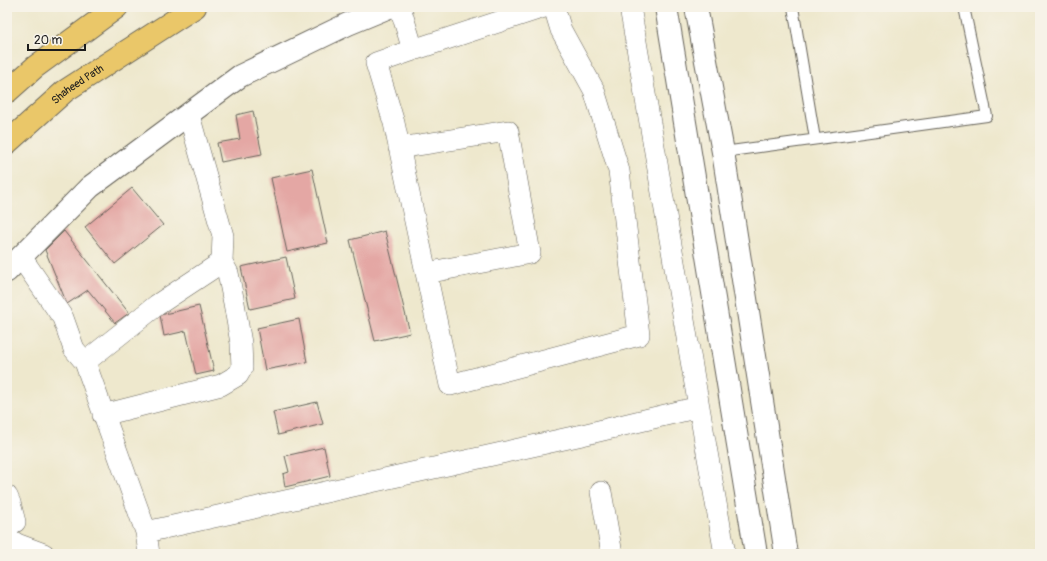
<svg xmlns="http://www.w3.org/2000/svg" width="1047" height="561" viewBox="0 0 1047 561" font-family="Pangolin,sans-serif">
  <rect width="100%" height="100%" fill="#f7f3e8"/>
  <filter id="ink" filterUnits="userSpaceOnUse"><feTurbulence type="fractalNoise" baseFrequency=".025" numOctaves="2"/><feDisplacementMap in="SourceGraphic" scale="8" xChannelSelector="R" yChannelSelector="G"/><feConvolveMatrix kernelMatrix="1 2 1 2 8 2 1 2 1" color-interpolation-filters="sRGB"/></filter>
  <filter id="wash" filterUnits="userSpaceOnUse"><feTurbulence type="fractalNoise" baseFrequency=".012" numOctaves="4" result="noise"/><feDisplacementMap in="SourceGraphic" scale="16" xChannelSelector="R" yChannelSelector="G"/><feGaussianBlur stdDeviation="0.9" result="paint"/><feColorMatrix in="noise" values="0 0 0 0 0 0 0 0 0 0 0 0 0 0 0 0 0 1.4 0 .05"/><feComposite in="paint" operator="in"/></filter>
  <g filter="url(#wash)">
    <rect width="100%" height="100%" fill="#eee8cd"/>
    <g id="blocks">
      <path fill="#e4a7a4" d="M253 111 262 154 221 162 217 143 240 139 236 115Z
        M312 169 328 243 287 252 271 178Z
        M132 188 163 225 115 264 85 227Z
        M64 231 129 313 115 323 88 290 67 304 45 250Z
        M385 231 410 333 375 341 350 240Z
        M286 257 295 299 250 309 241 267Z
        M199 306 214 371 196 375 186 331 164 336 160 315Z
        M299 319 307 362 265 370 257 328Z
        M317 402 323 424 278 435 273 412Z
        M324 447 330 476 285 487 283 474 289 472 285 456Z"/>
    </g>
  </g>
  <g filter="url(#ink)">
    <use href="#blocks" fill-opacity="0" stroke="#66635a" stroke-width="1"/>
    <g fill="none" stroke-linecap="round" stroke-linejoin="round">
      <g stroke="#66635a" stroke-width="12">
        <path id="service" d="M793 7 815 139
          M723 152 987 116 964 7"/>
      </g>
      <g stroke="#66635a" stroke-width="22">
        <path id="minor" d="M400 7 413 50 376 63 394 123 450 385 639 335 619 171 594 90 561 30 554 7
          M630 7 699 407 725 554
          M413 50 544 7
          M399 148 508 131 530 253 426 273
          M21 257 63 318 74 349 85 362 146 532 149 554
          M85 362 157 305 222 262
          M103 415 221 385 238 375 242 368 241 343 234 303 228 273 222 262 223 236 189 115
          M601 492 612 554
          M7 496 10 503 15 522
          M146 532 582 435 699 407
          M7 538 17 544 44 554"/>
      </g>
      <g stroke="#66635a" stroke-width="24">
        <path id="tertiary" d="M666 7 756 554
          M696 7 723 152 786 554
          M7 271 90 187 240 76 348 24 389 7"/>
      </g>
      <g stroke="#66635a" stroke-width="24">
        <g id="trunk">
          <path d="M7 92 35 67 117 7"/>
          <path id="s1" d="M7 143 65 91 195 7"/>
        </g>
      </g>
      <use href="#service" stroke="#fff" stroke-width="10"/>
      <use href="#minor" stroke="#fff" stroke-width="21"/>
      <use href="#tertiary" stroke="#fff" stroke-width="22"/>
      <use href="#trunk" stroke="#eac769" stroke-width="22"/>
    </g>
  </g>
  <g text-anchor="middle" stroke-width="3.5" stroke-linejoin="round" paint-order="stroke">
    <g font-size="11" fill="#1c1c1c" stroke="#f7f3e8">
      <text dy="4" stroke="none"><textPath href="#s1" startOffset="92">Shaheed Path</textPath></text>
    </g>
  </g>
  <rect width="1047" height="561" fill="none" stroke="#f7f3e8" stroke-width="24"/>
  <path d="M28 44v6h57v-6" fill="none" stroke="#1c1c1c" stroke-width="2"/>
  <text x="34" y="44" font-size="12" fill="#1c1c1c" stroke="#f7f3e8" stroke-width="3" paint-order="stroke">20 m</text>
</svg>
